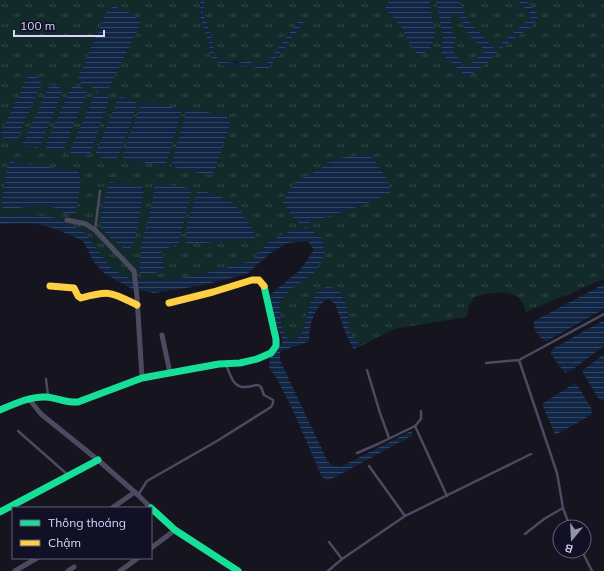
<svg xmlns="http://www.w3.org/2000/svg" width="604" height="571" viewBox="0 0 604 571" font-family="Mulish,sans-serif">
  <defs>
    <pattern id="grass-tufts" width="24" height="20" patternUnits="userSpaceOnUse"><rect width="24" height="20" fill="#132a2a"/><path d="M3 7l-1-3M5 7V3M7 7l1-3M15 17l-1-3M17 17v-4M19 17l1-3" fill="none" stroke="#35484a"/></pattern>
    <pattern id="water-rules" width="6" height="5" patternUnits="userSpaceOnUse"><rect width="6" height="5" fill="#112644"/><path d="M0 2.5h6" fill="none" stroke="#334560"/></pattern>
  </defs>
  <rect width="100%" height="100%" fill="#16141f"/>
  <path fill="url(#grass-tufts)" d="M0 0H200L201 19 209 44 210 55 215 61 223 66C232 65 243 65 252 67 259 68 260 70 268 69L283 50 299 20 265 66C260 67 258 64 253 63 246 61 232 61 224 62L214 55 213 42 208 25 203 15 205 0H604V279L526 312C525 310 524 306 523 303 514 287 488 293 474 297L469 305 467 317 394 329 357 348 359 344C344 329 351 326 347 308 347 304 345 300 343 296L311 301 303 331 296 340 288 339 282 328 278 302 289 291 301 281 322 238 307 227 267 242 252 261 199 275 170 280 131 279 112 269 83 231 23 213 0 216Z"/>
  <path fill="url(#water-rules)" fill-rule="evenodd" d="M200 0H205L203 15 208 25 213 42 214 55 224 62C228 62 233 63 237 63 243 62 246 61 253 63 258 64 260 67 265 66L299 20 303 19V23L268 69C260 70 259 68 252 67 243 65 232 65 223 66L215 61 210 55 209 44 201 19Z
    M390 0H429L435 35 430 50 418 56 411 46 401 26 386 10 385 6Z
    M436 0H458L469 21 497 52C490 63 477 71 466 76L443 55 441 51 443 37ZM454 14H457C462 19 463 26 467 32 472 39 479 44 485 51L467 67H465L453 51 456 36 451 31 452 27 451 17Z
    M517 0H526L537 13 538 19C529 32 513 37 502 48L498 47V46L530 18 531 14Z
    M114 6C126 13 133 11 141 23L109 88 106 90 93 88 77 81 106 13Z
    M28 76H33L41 79V84L22 128 19 137 16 141H11L0 136V135Z
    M52 85 59 87 63 90 41 144 38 148 26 146 23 143 49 86Z
    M74 85 87 89V93L64 148 61 151 52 150 46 148V144L70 89Z
    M96 92 109 96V100L90 154 83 156 71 154 70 150Z
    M122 97 136 101 137 105 120 154 116 159 102 158 96 155V152L118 98Z
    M141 103C150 103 176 106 181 112L168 159 165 166 123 159V153Z
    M189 109 223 115 227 117 230 125 215 170 212 175C209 175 174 168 171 166L186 111Z
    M367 154 370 155C376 163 392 183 390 193L363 205 302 225 294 219 283 202 294 183 325 166 333 159Z
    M11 162 78 171C83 180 77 203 76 213 67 218 59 208 50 206 35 204 18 210 3 208L1 203 7 167 8 164Z
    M109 182 142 187 144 192C140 210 139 238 128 252 123 247 104 233 102 229 97 219 107 192 109 182Z
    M155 183 189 188 192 189 178 245 163 249 162 252 164 269C158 274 147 274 140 273 138 251 146 229 151 208 153 200 153 191 155 183Z
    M200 190C226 199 233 198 248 222 251 227 254 231 256 236L254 238 204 243H186C184 227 192 209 196 193L198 191Z
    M23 213 57 218 83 231 112 269 131 279 170 280 199 275 251 261 267 243 283 234 307 227 322 238 325 254 317 270 289 291 279 302 282 328 288 339 296 340 303 331 311 301 318 291 327 287 336 288C342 294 345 300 347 308 351 326 344 328 359 344L354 350 346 334 335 304 328 299C314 306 309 326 309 341 300 346 290 346 280 352V360L327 460 331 465 340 467 411 431 413 435 328 481 322 477 290 404 277 379 269 367 270 357 279 348 283 341 271 311V294L300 270 314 250 308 241 287 243 272 252 247 274 199 286 154 293 132 289 104 273 94 262 83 241 56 229 32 223 0 224V216Z
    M604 284V309L547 341H543C539 334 532 330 534 321Z
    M604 320V346L572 370 565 373 561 368 551 354 552 349Z
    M604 354V401L598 398 582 371Z
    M575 383C579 386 588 403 592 409L591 415 561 432 555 434 542 404Z"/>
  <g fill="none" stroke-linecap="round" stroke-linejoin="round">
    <path stroke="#4b4a60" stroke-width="2.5" d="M95 230 100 191
      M519 360 557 473 563 508 570 527
      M486 363 519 360 604 314
      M367 370 380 413 389 438
      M46 379 48 396
      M415 426 421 419V411
      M18 431 68 475
      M357 453 378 444 415 426 447 496
      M369 466 405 516
      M138 495 147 481 217 441 271 407 273 403V400L264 395 261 387C258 384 256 385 252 386 234 391 231 378 226 364
      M525 534 544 519 563 508
      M329 542 342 559
      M582 551 592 571
      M328 571 342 559 405 516 531 454"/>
    <path stroke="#4b4a60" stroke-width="5" d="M67 220 86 224 95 230 134 271 137 297 142 378
      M162 335 170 373
      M29 399 41 414 98 460 138 495 151 508
      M112 508 135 492
      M151 548 175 530
      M15 571 37 558
      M68 571 74 567
      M120 571 138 558"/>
    <path stroke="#16e098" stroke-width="7" d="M0 410C14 404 31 396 46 397 58 398 66 403 78 402L142 378 219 364 240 363 257 359 271 353 276 346V339L264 286
      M151 508 175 530 238 571
      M0 512 98 460"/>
    <path stroke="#ffcf43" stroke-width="7" d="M50 286 74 288 78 296 81 298C110 290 111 292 137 305
      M169 303 213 292 252 280H259L264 286"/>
  </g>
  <rect x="12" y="507" width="140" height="52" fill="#121024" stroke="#615f7b"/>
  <rect x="20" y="520" width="20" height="6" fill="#16e098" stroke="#615f7b"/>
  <text x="48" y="527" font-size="12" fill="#d8d6fd">Thông thoáng</text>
  <rect x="20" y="540" width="20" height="6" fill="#ffcf43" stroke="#615f7b"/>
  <text x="48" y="547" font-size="12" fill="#d8d6fd">Chậm</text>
  <g transform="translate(572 539) rotate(198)"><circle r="19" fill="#121024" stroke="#615f7b"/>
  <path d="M0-3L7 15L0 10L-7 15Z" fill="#9492af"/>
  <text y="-6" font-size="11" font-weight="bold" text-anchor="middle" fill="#d8d6fd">B</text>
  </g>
  <path d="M14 30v6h90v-6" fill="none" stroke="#d8d6fd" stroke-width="2"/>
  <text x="20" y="30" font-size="12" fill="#d8d6fd" stroke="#121024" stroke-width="3" paint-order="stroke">100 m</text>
</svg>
